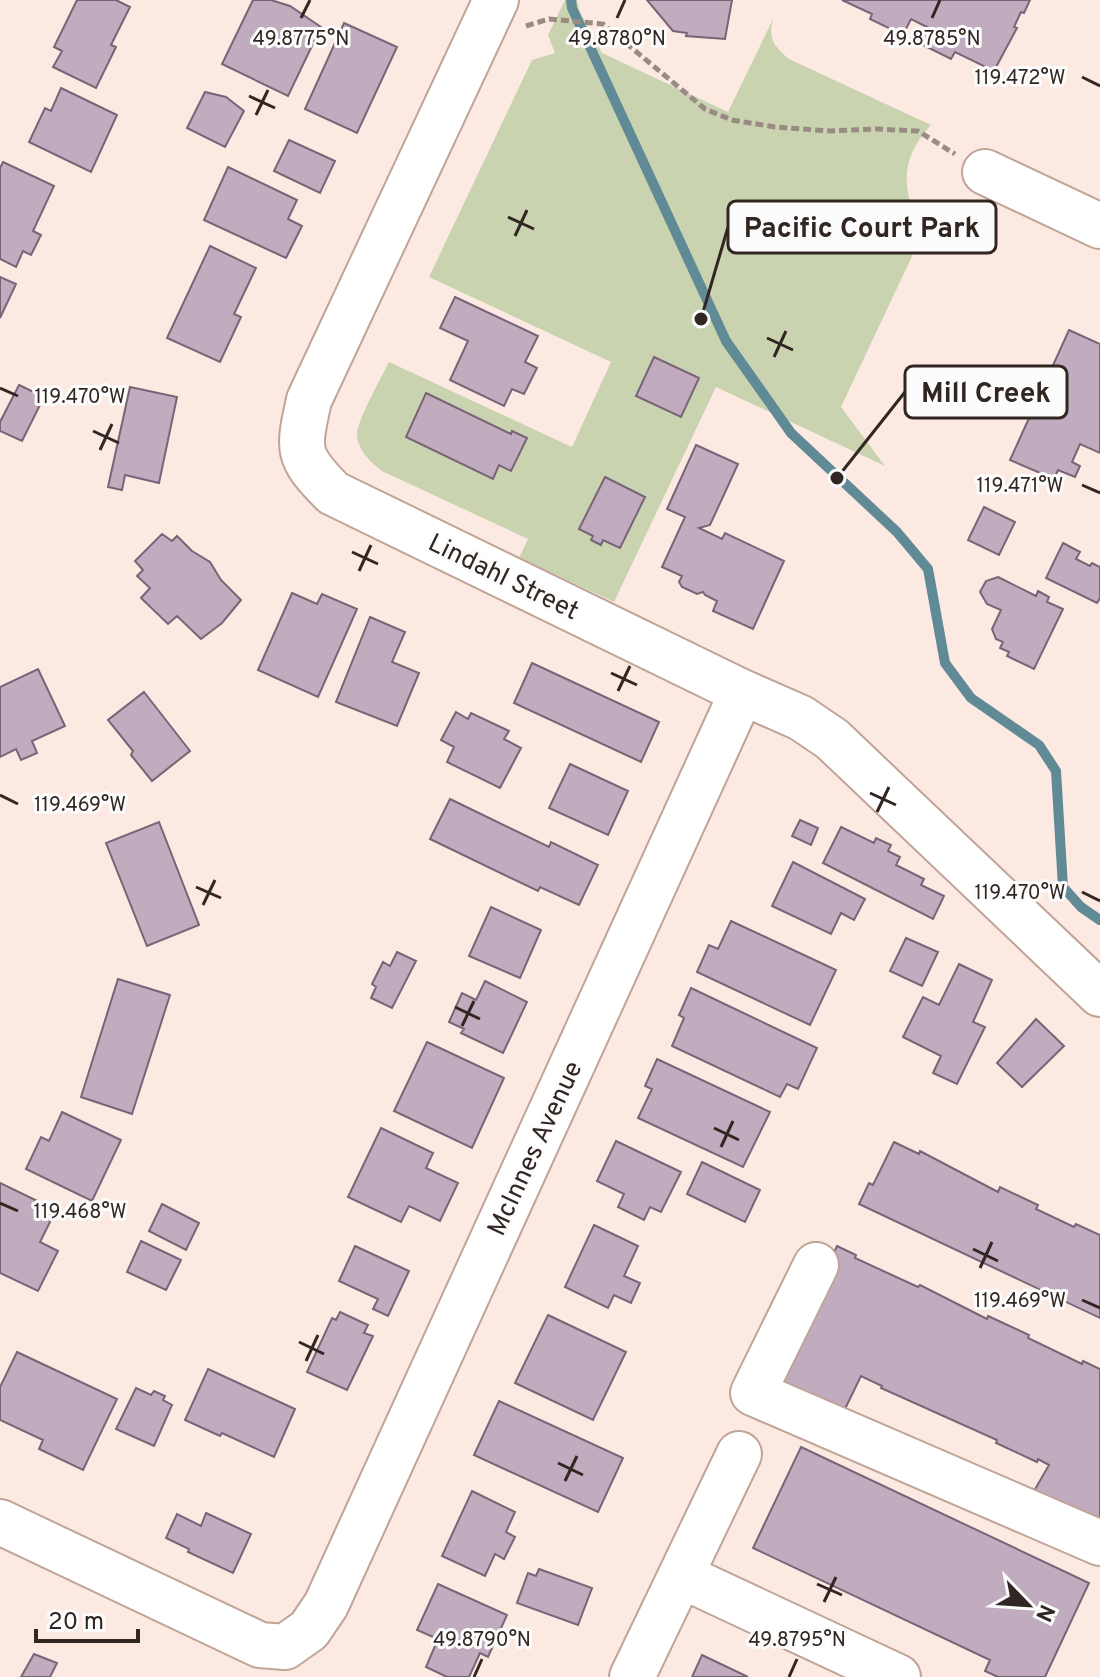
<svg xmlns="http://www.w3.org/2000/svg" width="1100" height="1677" viewBox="0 0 1100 1677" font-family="Overpass,sans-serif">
  <rect width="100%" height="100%" fill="#fceae2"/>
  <path fill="#cad3b0" d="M565 0H577L580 12 602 53 728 112 774 17C767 38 773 45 789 59L931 125C898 160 902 192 923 233L841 407 885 466 716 387 614 602 519 558 528 539 382 471C370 462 357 449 357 434 357 421 382 376 389 362L572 447 611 362 429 277 532 60 555 53 548 35Z"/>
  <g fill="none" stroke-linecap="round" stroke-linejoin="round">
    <path stroke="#608b96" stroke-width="10" d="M571 0 572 8 726 341 791 433 897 532 928 569 945 663 971 698 1039 745 1056 771 1063 887 1081 907 1100 920"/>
  </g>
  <path fill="#c1abbf" stroke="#786476" stroke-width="2" d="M77 0H116L130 7 111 45 116 47 96 88 53 67 62 51 54 47Z
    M253 0H271L290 6 321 27 288 96 222 64Z
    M647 0H732L725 39 686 36 687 33 673 31Z
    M842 0H1030L1024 13 1021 12 1014 27 1017 28 994 71 955 52 951 59 919 43 927 27 911 19 903 35 870 19 872 14Z
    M344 23 397 47 357 133 305 109Z
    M61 88 117 115 91 172 29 142 45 108 51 111Z
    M205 92 226 97 244 111 225 147 187 128Z
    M289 140 335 161 320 193 274 171Z
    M3 162 54 186 33 231 41 235 31 255 23 251 16 267 0 259V168Z
    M228 167 297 200 288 219 302 226 286 258 204 220Z
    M210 246 256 268 234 314 241 317 220 362 167 338Z
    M0 277 16 284 0 318Z
    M455 297 538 336 525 362 537 368 524 394 512 389 504 406 450 380 468 341 440 328Z
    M1069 330 1100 344V453L1080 444 1072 462 1080 466 1075 477 1058 470 1054 479 1010 460Z
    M654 357 699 378 681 417 636 396Z
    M19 385 44 397 22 441 0 431V422Z
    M130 387 177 397 159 483 125 475 122 490 108 487Z
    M426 393 511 434 512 431 527 438 511 471 499 465 493 479 406 437Z
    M696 445 738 464 710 525 699 528 722 539 725 533 784 561 753 629 713 611 717 601 705 595 703 592 697 594 682 587 679 582 682 576 662 567 685 517 667 509Z
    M605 477 645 497 620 548 603 540 601 545 591 540 593 536 579 529Z
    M984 507 1015 522 999 555 968 540Z
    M162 534 172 541 177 536 192 551 210 562 221 580 241 600 222 623 201 639 177 616 168 624 141 598 150 588 137 576 143 570 135 561Z
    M1063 543 1080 552 1076 559 1090 566 1092 563 1100 567V598L1097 603 1046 578Z
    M998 577 1036 596 1038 591 1049 597 1047 602 1063 609 1034 669 1007 656 1009 652 1000 648 1003 642 996 639 992 629 1001 610 987 604 980 592 986 581Z
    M292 593 317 604 322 594 357 609 318 697 258 670Z
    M370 617 405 632 392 662 419 673 397 726 336 702Z
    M532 663 659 722 641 762 514 703Z
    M38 669 65 726 32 741 37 753 21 760 16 749 0 757V687Z
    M144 692 190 751 152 781 131 755 133 751 108 720Z
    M456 712 468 719 471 713 509 731 504 739 521 748 500 788 447 762 454 747 441 740Z
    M570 764 628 791 608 835 549 808Z
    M450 799 549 847 551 842 598 865 579 905 540 887 538 891 430 839Z
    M800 820 818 828 811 845 792 836Z
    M159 822 199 925 147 946 106 843Z
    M841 827 874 843 876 838 891 845 888 851 900 857 896 865 924 879 921 885 944 896 933 919 823 863Z
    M793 862 865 899 854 920 841 913 831 934 772 906Z
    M491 907 541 930 520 978 469 956Z
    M731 921 836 970 810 1025 697 972 709 945 718 949Z
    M906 938 938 952 922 986 890 971Z
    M397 952 416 961 392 1008 371 998 376 987 372 984 383 962 390 966Z
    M959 964 992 980 973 1022 985 1027 957 1084 933 1073 941 1056 903 1037 923 997 939 1005Z
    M118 979 170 995 132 1114 81 1097Z
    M485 981 527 1002 503 1053 461 1033 464 1029 449 1022 462 993 476 1000Z
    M691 988 817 1048 798 1089 787 1084 780 1097 672 1046 684 1018 679 1015Z
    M1036 1019 1064 1046 1022 1087 997 1063Z
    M427 1042 504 1078 472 1148 394 1111Z
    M657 1059 770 1112 743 1167 638 1118 652 1089 645 1086Z
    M62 1112 121 1140 92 1201 26 1169 41 1137 49 1141Z
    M381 1128 433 1153 426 1168 458 1183 440 1221 409 1206 401 1222 348 1197Z
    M616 1141 681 1172 661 1212 650 1207 644 1220 618 1207 624 1194 597 1181Z
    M894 1142 919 1154 920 1151 998 1192 1000 1187 1038 1205 1036 1209 1074 1227 1076 1224 1100 1235V1318L859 1204 869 1183 873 1185Z
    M702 1162 760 1190 745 1222 687 1194Z
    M0 1183 56 1210 40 1242 58 1251 38 1291 0 1273Z
    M162 1204 199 1223 186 1250 149 1231Z
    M594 1225 638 1246 624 1276 640 1283 631 1303 614 1295 608 1308 565 1287Z
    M141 1241 181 1260 166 1290 127 1272Z
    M355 1246 409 1271 388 1316 373 1309 378 1299 339 1281Z
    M837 1246 856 1255 855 1258 918 1287 920 1285 987 1319 988 1316 1029 1335 1028 1338 1082 1364 1083 1361 1100 1369V1531L1030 1498 1049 1465 1038 1459 1037 1462 996 1443 997 1440 881 1388 882 1386 861 1376 844 1411 773 1382Z
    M340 1312 368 1325 364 1333 373 1336 347 1390 307 1372 332 1318 336 1320Z
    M548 1315 626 1352 593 1420 515 1383Z
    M17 1352 117 1399 83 1470 39 1449 43 1440 0 1420V1387Z
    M208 1369 295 1409 274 1457 222 1433 220 1436 185 1420Z
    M136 1388 151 1395 154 1391 165 1396 163 1400 172 1405 154 1446 116 1429Z
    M499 1401 623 1458 598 1512 474 1455Z
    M801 1447 1089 1583 1045 1677H998L985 1671 990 1660 753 1548Z
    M472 1491 515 1512 506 1532 515 1537 504 1559 495 1554 485 1576 442 1556Z
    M206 1513 251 1534 233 1573 188 1552 189 1549 166 1538 177 1514 201 1526Z
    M539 1569 592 1588 578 1625 517 1603 528 1573 536 1576Z
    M438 1584 507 1615 488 1657 480 1653 469 1677H447L426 1667 438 1639 417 1630Z
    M34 1654 57 1663 50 1677H21Z
    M702 1655 748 1677H692Z"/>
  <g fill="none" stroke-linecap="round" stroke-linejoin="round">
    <g stroke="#bfa497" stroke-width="48">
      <path id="minor" d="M496 0 309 400C298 450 296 456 333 493L742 692 801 718 832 739 1100 994
        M985 172 1100 226
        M816 1265 753 1393 1100 1543
        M0 1522 260 1645 285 1647 309 1630 326 1605 742 692
        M682 1576 898 1677
        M632 1677 739 1454"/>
    </g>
    <path stroke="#998b84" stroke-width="5" stroke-dasharray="8 4" stroke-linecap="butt" d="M526 26 549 19 603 24 705 109 732 120 775 127 830 131 876 129 918 131 955 154"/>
    <use href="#minor" stroke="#fff" stroke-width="44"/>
  </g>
  <path fill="none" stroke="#312621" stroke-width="3" d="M301 18 310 0M617 18 625 0M932 18 940 0M1082 77 1100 86M249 96 275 108M256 115 268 90M508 217 534 229M515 236 527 210M767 338 793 350M774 357 786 331M0 388 18 396M93 431 119 443M100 450 112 424M1082 485 1100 493M352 552 378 564M359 571 371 545M611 673 637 685M618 691 630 666M870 793 896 805M0 795 18 804M877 812 889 787M196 887 221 898M1082 892 1100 901M203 905 215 880M455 1007 480 1019M462 1026 474 1001M714 1128 739 1140M721 1147 733 1121M0 1203 18 1211M973 1249 998 1261M980 1268 992 1242M1082 1300 1100 1308M299 1342 324 1354M306 1361 318 1335M558 1463 583 1475M565 1481 577 1456M817 1584 842 1595M824 1602 836 1577M474 1677 482 1659M789 1677 797 1659"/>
  <g text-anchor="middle" stroke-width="6" stroke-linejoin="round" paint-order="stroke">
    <g font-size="26" fill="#312621" stroke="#fcfcfc">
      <text transform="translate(504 576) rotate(26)" y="9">Lindahl Street</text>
      <text transform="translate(534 1148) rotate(-65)" y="9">McInnes Avenue</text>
    </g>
  </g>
  <g font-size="20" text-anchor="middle" fill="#312621" stroke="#fcfcfc" stroke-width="6" stroke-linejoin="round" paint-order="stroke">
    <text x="301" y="45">49.8775°N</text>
    <text x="617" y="45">49.8780°N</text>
    <text x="932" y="45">49.8785°N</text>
    <text x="1020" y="84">119.472°W</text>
    <text x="80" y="403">119.470°W</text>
    <text x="1020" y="492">119.471°W</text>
    <text x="80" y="811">119.469°W</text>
    <text x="1020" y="899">119.470°W</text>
    <text x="80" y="1218">119.468°W</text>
    <text x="1020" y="1307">119.469°W</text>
    <text x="797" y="1646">49.8795°N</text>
    <text x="482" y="1646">49.8790°N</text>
  </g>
  <path fill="none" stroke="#312621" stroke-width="3" d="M701 319L728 227M837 478L905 392"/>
  <g fill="#312621" stroke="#fcfcfc" stroke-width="3">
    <circle cx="701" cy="319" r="8"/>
    <circle cx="837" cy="478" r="8"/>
  </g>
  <g fill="#fcfcfc" stroke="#312621" stroke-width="3">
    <rect x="728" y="201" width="268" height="52" rx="8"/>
    <rect x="905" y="366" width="162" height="52" rx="8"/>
  </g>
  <g font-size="28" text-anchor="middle" font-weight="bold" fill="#312621">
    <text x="862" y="237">Pacific Court Park</text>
    <text x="986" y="402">Mill Creek</text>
  </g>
  <g transform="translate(1028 1605) rotate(115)" stroke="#fcfcfc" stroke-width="6" paint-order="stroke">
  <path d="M0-6L14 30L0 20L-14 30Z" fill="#312621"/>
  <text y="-12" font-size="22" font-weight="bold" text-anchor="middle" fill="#312621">N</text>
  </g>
  <path d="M36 1629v12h102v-12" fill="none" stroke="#312621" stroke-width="4"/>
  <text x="48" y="1629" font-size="24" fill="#312621" stroke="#fcfcfc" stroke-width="6" paint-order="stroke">20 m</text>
</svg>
